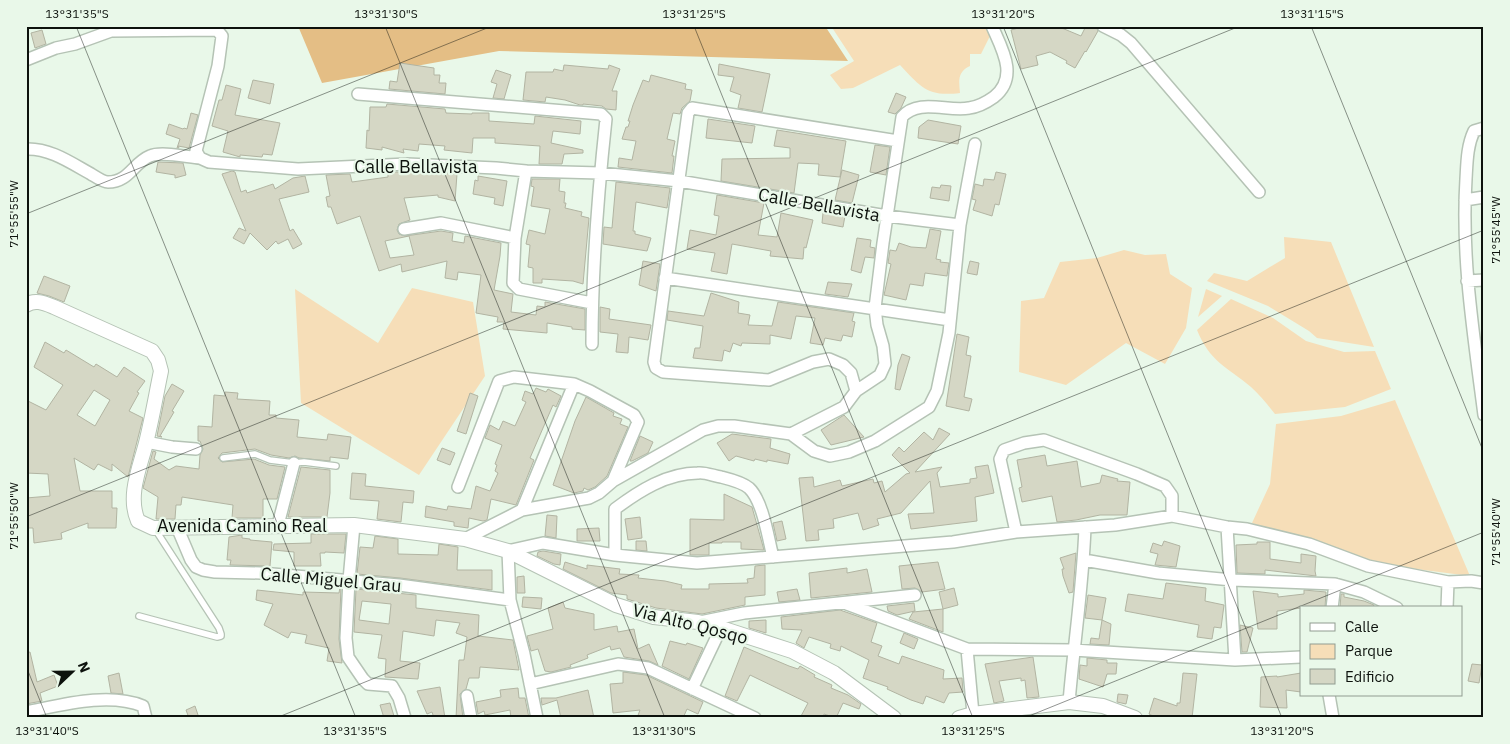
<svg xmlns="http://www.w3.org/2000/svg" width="1510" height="744" viewBox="0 0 1510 744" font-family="'IBM Plex Sans',sans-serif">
  <rect width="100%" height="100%" fill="#e9f8e9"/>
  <path fill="#f6deb8" d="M831 26H988L990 36 981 54H970V66C957 72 959 81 960 93 927 97 921 87 900 65L853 88 841 89 830 75 854 61Z
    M1284 237 1331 242 1374 347 1317 338 1309 331 1268 306 1207 281 1214 273 1247 281 1285 258Z
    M1124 250 1145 255 1166 254 1170 274 1192 288 1186 328 1165 364 1126 343 1066 385 1019 372 1021 301 1044 298 1060 262 1097 258Z
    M412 288 473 302 485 376 419 475 301 403 295 289 378 343Z
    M1206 289 1222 296 1198 317Z
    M1231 299 1273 318 1306 341 1344 352 1375 351 1391 389 1345 407 1275 414C1268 405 1260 395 1251 387 1226 366 1210 362 1197 330Z
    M1395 400 1470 576 1370 563 1252 523 1270 484 1276 424 1341 416Z"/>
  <path fill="#e4be85" d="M298 26H825L848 61 499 51 322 83Z"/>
  <path fill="#d5d7c5" stroke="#b2b4a2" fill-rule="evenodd" d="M1026 26H1057L1081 36 1086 26H1096L1098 31 1086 52 1085 51 1075 68 1066 63 1067 61 1050 52 1036 56 1038 65 1021 69 1011 30Z
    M42 30 46 44 35 48 31 33Z
    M400 63 434 68V75H440L439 83H446L445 94 389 89 390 81 397 82Z
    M719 64 770 74 762 112 738 108 741 95 730 91 734 77 718 75Z
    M564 65 608 69 609 65 620 69 612 91H617L616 110 606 109 602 106 583 104V105H580L565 100 546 97 545 102 523 100 526 72H553L554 69 563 71Z
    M496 70 511 75 504 99 493 98 497 84 491 82Z
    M651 75 686 84 685 89 692 90 690 101 682 108 680 114 673 113 667 139 675 141 672 156H674L672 173 618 167 619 158 632 160 636 141 622 139 626 127H628L630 121H628L633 105 643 80 649 82Z
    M253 80 274 84 270 104 248 98Z
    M226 85 241 89 235 115 280 123 272 155 263 154 262 157 240 155V157L223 152 228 131 212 126 219 100H222Z
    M896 93 906 97 901 108 895 114 888 112Z
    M387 104 445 109 446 113 472 114V113H489V121L534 124 535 116 581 121 580 134 553 131 551 143 583 150V153L564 154 562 164H539L540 146 495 143V138H473L472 153 444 150 445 146 419 144 418 151 403 149 404 153 382 147V150L366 148 367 130 369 131 370 107H386Z
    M191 113 198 115 189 148 178 146 179 148H177L180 139 166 134 169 124 183 129 184 128 187 129Z
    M708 119 755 126 752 143 706 138Z
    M928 120 961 126 958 144 918 138 919 127Z
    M777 130 846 141 840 177 818 175 819 164 798 163 794 193 721 181 722 159 790 158V148L774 146Z
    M875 145 890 147 886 175 870 172Z
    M158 162 183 163 186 175 175 178V175L156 172Z
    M842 170 859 175 852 203 835 200Z
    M232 171 235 172 241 192 246 190 247 193 273 184 275 189 293 178 305 176 309 192 279 199 290 231 293 229 302 244 293 249 288 239 278 244 276 241 267 250 250 233 244 244 233 238 239 228 246 231 222 174Z
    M395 172 457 174 455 201 438 197V195L404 198 410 220 399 224 397 230 399 234 405 236 441 231 453 233 452 241 464 243 465 236 501 243 500 256 494 290 513 294 511 312 536 315 537 306 545 307V302L585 309V330L572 329V327L547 323V333L503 329 504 322H497L498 317 476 313 481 275 458 272 457 280 445 278 447 261 402 272 401 264 379 271 360 216 337 224 331 207H328L326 197 330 196 326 175 350 174 352 182 388 177V174ZM409 236 414 255 390 258 385 241Z
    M996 172 1006 174 999 205 995 204 992 216 973 210 976 200 972 199 975 184 983 186 984 179 994 180Z
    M478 176 507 181 503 206 494 204 495 198 473 194 475 180 478 181Z
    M532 179H560L559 191 565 192 564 203H566L565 208 582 212 581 216 589 218 583 284 573 281 542 279V283H533V268L528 267 530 245 526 244 529 230 545 234 550 209 531 206 534 187 531 186Z
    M616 182 670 188 667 208 636 202 633 231H635V234L651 238 647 251 603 244 604 227 612 228Z
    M941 185 951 186 949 201 930 198 932 187 940 188Z
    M717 195 764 203 758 235 777 237 781 213 813 220 806 248 804 247 803 259 770 256 771 251 732 244 727 274 711 271 715 253 687 249 690 230 716 235 719 216 714 215Z
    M823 213 845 216 843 227 822 223Z
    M930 229 941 231 936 259 941 260 940 262 949 263 947 276 925 273 923 286 910 284 906 300 884 295 891 264 888 263 890 250 896 251 899 243 911 247 926 248Z
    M857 238 871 240 870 247 875 248 874 258 865 257 861 273 851 270Z
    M643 261 660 264 656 291 639 285Z
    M970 261 979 263 977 275 967 273Z
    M44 276 70 286 64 302 49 296 37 293Z
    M828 282 852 284 848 297 825 294Z
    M711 293 739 302 738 313 750 315 748 325 772 326 778 302 854 313 852 321 855 322 852 337 843 335 841 341 825 338 823 345 810 343 815 318 796 316 791 339 770 335V344L742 343 741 346 733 343 730 352 724 350 722 361 693 358 695 348H700L703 326 667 320 668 311 704 316Z
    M600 307 610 309 609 319 651 325 648 340 629 337 628 353 616 352 618 334 600 332Z
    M957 334 969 337 966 355 971 356 964 397 972 399 969 411 946 406Z
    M45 342 64 353 66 350 94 367 96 364 117 377 124 367 145 381 137 392 139 393 129 411 143 418 128 477 112 464V471L98 464 94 470 74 458 80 491H112V508H117L116 528H88V523L61 533 62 539 34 543 33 528H26V498L50 496 48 474 26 473V400L46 410 63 385 34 367ZM94 390 110 400 95 426 77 415Z
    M902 354 910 357 900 390 895 389 898 365Z
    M172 384 184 391 172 411 174 412 160 436 162 437 157 436 165 396Z
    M536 388 546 392 548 389 561 396 556 407 553 405 530 458 534 460 516 505 491 499 487 520 483 521 469 518 468 528 454 526V522L425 517 426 506 447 510 448 506 471 509 476 486 490 491 498 473 495 471 497 465 495 464 502 445 485 438 490 425 499 430 503 421 515 426 526 402 522 400 525 391 533 394Z
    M225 392 238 393 237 399 270 401 269 415H276V418L299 420 297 437 327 440 328 434 351 437 348 459 330 457V461L299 458 295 456 289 458 271 455 255 449 222 453 218 458 222 462 254 459 269 465 285 467 277 499H263V518H232L233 505 182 497 181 505H176L175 519H156L158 497 143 488 153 451 156 452 154 459 169 470 176 466 199 469 200 455 203 449 200 441H198V426L212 427 214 395 225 396Z
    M470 393 478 396 466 434 457 431Z
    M586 397 614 413 613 416 622 419 620 424 628 427 607 476 595 487 588 490 584 488 583 491 574 493 553 485 575 421Z
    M844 415 864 437 831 445 821 430Z
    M939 428 950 434 915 472 942 467 937 473 940 487 970 483V479L977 478 975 467 988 465 994 493 975 497 977 521 911 529 908 514 934 513 930 481 901 513 877 519 879 525 863 530 858 513 833 519 834 528 818 530 819 540 806 541 799 478 813 477 814 487 840 480 842 486 873 479 874 483 882 481 885 492 906 474 910 473 892 455 899 447 904 452 924 432 933 440Z
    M732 434 771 439 770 448 790 454 788 464 767 460V462L755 459 754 461 736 456 729 461 717 443Z
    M640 436 653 442 648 453 632 461H630Z
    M442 448 455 453 450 465 437 460Z
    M1045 455 1047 466 1077 461 1081 487 1100 483 1102 475 1118 479 1117 481 1130 482 1127 515H1100L1076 520 1057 522 1052 496 1022 502 1019 488 1022 487 1017 460Z
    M301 467 330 470V493L327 517H288Z
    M352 473 366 474 365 486 414 491 413 503 403 502 401 522 377 519 379 501 350 499Z
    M724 494 752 507 764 550 741 549V542H722V543H709V555H690V519L724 520Z
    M547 515 557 516 556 538 545 536Z
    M640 517 642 538 628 540 625 519Z
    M782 521 786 539 777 541 773 523Z
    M599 528 600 541H577V529Z
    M311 534H346L344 553 325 552V553H320L321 566H294V552L273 550 274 544 311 543Z
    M242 535V538L250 539V540L272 542 270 566 230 565 231 560H227L229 537Z
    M375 536 398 539V554L438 555 439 544 458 547 457 570H492V590L400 578 357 574 360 547 373 548Z
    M636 541H646L647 551 636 550Z
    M1164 541 1180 546 1176 567 1155 565 1158 554 1150 552 1153 543 1162 546Z
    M1257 542H1270V559L1301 563V554L1316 556 1315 571 1316 576 1265 570V574L1237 573 1236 545 1257 544Z
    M543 551 561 554 560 565 554 564 537 556 538 552Z
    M1076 553 1073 592 1069 593 1063 576 1062 569H1064L1060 558Z
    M565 562 587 569V565L620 569 619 574 639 575 638 578 665 581 682 585 681 589H709V584L748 583 747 579 754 578 755 566 765 565V595L745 597V605L702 614 656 608 627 599V595L611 593 563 569Z
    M938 562 945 589 922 592 915 588 902 589 899 566Z
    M847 568V573L867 569 872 592 811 598 809 573Z
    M524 576 525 593H517V577Z
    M1166 583 1206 588 1205 601 1224 605 1221 628 1214 627 1212 639 1197 637 1199 625 1125 611 1128 594 1163 599Z
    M340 587H341L339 639 342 663 327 661 329 648 305 643 307 635 291 632 288 638 264 625 273 604 256 600 257 590 303 595V592L339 593Z
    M954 588 958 605 943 609 939 592Z
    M356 589 416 595V608L479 615 478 636 513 640 519 670 480 667 479 678H469L466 689 460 694 463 718H456L459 660H464L467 637 456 633 460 623 436 620 434 636 403 631 400 661 420 663 418 679 385 677 386 659 378 658 382 635 354 632ZM362 601 391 604 389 624 359 620Z
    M797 589 800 600 779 602 777 592Z
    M1304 590 1326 592 1325 608H1301L1278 611H1277V629H1258L1253 591 1278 594V597L1304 594Z
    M1341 594H1344V597L1364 601 1374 605 1373 608H1340Z
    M1088 595 1106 598 1102 620 1085 618Z
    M523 597 542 598 541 609 522 607Z
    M563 602 565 608 594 614V630L617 626 618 632 634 629 638 649 649 644 658 665 649 661 624 657 620 648 611 650 610 646 587 655 588 658 570 665 571 667 551 672 545 671 538 649 531 651 527 636 553 629 548 608Z
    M914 603 915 611 897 615 888 611 887 606Z
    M943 609V632L909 619 913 612Z
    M840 610 877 623 871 642 882 646 878 656 899 664 902 656 944 670 943 679 962 678 963 692 949 693 944 703 926 696 923 704 911 700 887 689 888 687 863 678 869 660 841 646 840 651 830 648 831 644 809 637 804 648 796 643 802 630 782 629 781 617Z
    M766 620V633L749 628V621Z
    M1102 620 1111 624 1109 645 1090 644 1091 638 1099 639Z
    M1240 625 1253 628 1247 652H1242Z
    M904 633 918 639 914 649 900 643Z
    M670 641 686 645 687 643 703 648 689 679 662 666Z
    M744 647 789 666 798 669 800 666 815 675 814 677 832 685 831 688 848 695 861 704 859 709 843 703 836 718 824 714 823 718H800L808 703 750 675 737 701 725 696Z
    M30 652 37 682 54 675 58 686 40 693 42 701 26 704V653Z
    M1033 657 1039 697 1027 698 1025 680 1021 681V678L999 681 1004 701 994 703 985 664Z
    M1087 658 1107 660V663H1117L1116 674H1107L1103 687 1079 679 1080 665 1087 666Z
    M1472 664 1482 665 1479 683 1468 681Z
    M623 672 646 675 703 702 698 714 687 709 683 718H637L640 710 613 713 610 684 623 683Z
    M119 673 123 694 111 693 108 676Z
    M1183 673 1197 674 1192 718H1157L1149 714 1154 698 1177 706V703H1180Z
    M1301 673V692L1286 690 1287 708 1260 707 1261 677 1277 676V677Z
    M440 687 445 718H434L432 712 427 714 417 691Z
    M518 688 519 698H525L529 718H511L510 710 485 715 484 711 478 714 476 702 501 697 500 690Z
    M588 690 594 718H561L557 700 542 705 541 698H556Z
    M1118 694 1128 695 1126 704 1117 702Z
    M390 703 394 716 384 718 380 705Z
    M195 706 199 718H189L186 710Z"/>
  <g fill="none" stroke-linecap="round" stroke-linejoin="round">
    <g stroke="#b5c3b5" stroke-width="8">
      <path id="service" d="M223 458 255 454 270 460 294 463 304 462 336 466
        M139 616 217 637 221 636V634L219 628 155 529"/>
    </g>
    <g stroke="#b5c3b5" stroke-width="14">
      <path id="minor" d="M1103 26 1121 35 1131 43 1259 192
        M26 60 56 48 75 44 111 31 217 30 222 36 218 66 196 151 200 158 209 162 298 169 407 164 496 168 526 171 600 173 679 181 887 216 960 225
        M358 94 601 114 606 119C598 193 592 269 592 344
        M1484 128 1474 131C1467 146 1467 162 1466 179 1461 258 1474 337 1484 415
        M26 149C50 148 71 163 91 174 96 177 103 182 108 182 129 182 133 163 150 156 161 151 187 157 200 158
        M526 171 515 238 513 283 519 289 592 303
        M1465 200 1484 197
        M404 229 441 223 515 238
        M665 278 950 320
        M1467 281 1484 280
        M856 391 880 375 885 364 883 346 877 325 875 308 883 243 902 117C918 98 948 112 969 108 978 107 987 102 994 97 1019 77 1002 49 992 26
        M791 434 814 451 830 456 849 452 875 441 929 407 937 391 949 333 960 225 975 144
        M146 442 172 447 196 449
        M458 487 499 381 514 377 574 384 590 391 634 415 638 422 613 481
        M522 510 574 384
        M278 525 294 463
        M354 525 349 580 346 638 348 657 363 679 368 684 392 686 399 698 405 718
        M177 527 191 560 196 567 203 570 215 572 261 573 399 585 510 600
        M1227 527 1235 660
        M1016 532 1000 459 1004 450 1024 443 1044 440 1137 474 1165 486 1172 496V516
        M465 539 522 510 589 498 599 493 613 481 703 430 718 426H734L791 434 844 407 856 391 851 373 843 365 829 359 813 362 769 380 663 372 656 368 654 362 688 113 692 108 898 141
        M615 555V509C639 491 667 473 698 473 705 472 714 476 721 477 729 479 742 482 749 488 763 501 768 538 773 557
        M1084 560 1158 573 1232 580 1335 584 1332 608
        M1335 584 1364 592 1397 608
        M847 604 967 649 973 714
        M1447 608 1448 582
        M700 622 744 613 915 595
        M967 649 1073 650 1235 660 1301 657
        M530 684 618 664 648 668 755 718
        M692 689 721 628
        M1329 695 1333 718
        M467 696 471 718
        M1069 702C1074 643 1083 585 1085 527
        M26 712C62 705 108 692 143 706L146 718
        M537 718 524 654 510 600 508 551 543 543 615 555 697 563 953 542 1016 532 1115 525 1172 516 1227 527 1247 529 1309 544 1368 566 1448 582 1471 581 1484 583"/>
    </g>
    <g stroke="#b5c3b5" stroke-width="16">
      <path id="tertiary" d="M26 305C35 299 44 303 54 307L152 351 158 360 161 371C156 395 152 419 146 443 140 467 127 496 138 521L153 528 354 525 465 539 508 551 616 605 654 617 698 622 721 628 792 651 834 673 894 718
        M959 718 973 714 1069 702 1103 706 1135 718"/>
    </g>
    <use href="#service" stroke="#fff" stroke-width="5.5"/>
    <use href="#minor" stroke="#fff" stroke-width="11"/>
    <use href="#tertiary" stroke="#fff" stroke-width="14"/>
  </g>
  <path fill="none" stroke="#0d120d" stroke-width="1" stroke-opacity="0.45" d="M76 26 356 718M385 26 665 718M694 26 973 718M1003 26 1282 718M1311 26 1484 453M26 214 492 26M26 517 1240 26M26 666 47 718M276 718 1484 230M1024 718 1484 532"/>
  <g text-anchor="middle" stroke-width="4.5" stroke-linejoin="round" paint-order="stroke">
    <g font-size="18" fill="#0d120d" stroke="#e9f8e9">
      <text x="416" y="173">Calle Bellavista</text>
      <text transform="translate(819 205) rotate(10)" y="6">Calle Bellavista</text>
      <text x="242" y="532">Avenida Camino Real</text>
      <text transform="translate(331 580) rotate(5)" y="6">Calle Miguel Grau</text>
      <text transform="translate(690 624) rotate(14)" y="6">Via Alto Qosqo</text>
    </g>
  </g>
  <rect width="1510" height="744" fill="none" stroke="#e9f8e9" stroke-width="55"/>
  <rect x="1300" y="606" width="162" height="90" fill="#e9f8e9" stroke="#919c91"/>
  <rect x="1310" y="623" width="25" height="8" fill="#ffffff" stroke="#919c91"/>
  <text x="1345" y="632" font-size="15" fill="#0d120d">Calle</text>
  <rect x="1310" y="644" width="25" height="15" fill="#f6deb8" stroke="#919c91"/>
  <text x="1345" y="656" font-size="15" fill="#0d120d">Parque</text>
  <rect x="1310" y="669" width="25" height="15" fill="#d5d7c5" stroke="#919c91"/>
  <text x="1345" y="682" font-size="15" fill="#0d120d">Edificio</text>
  <g transform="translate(72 672) rotate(68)" stroke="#e9f8e9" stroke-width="4" paint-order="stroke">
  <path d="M0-4L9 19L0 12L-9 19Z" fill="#0d120d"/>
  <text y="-8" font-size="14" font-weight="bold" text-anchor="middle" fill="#0d120d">N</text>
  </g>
  <rect x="28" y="28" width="1454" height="688" fill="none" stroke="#0d120d" stroke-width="2"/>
  <g font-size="12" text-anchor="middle" fill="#0d120d">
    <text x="77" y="18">13°31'35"S</text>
    <text x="386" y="18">13°31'30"S</text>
    <text x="694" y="18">13°31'25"S</text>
    <text x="1003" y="18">13°31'20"S</text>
    <text x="1312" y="18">13°31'15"S</text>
    <text transform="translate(14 214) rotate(-90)" y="4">71°55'55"W</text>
    <text transform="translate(1496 230) rotate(-90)" y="4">71°55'45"W</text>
    <text transform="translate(14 516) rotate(-90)" y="4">71°55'50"W</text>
    <text transform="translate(1496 532) rotate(-90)" y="4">71°55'40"W</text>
    <text x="47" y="735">13°31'40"S</text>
    <text x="355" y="735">13°31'35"S</text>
    <text x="664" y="735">13°31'30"S</text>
    <text x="973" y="735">13°31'25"S</text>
    <text x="1282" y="735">13°31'20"S</text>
  </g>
</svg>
